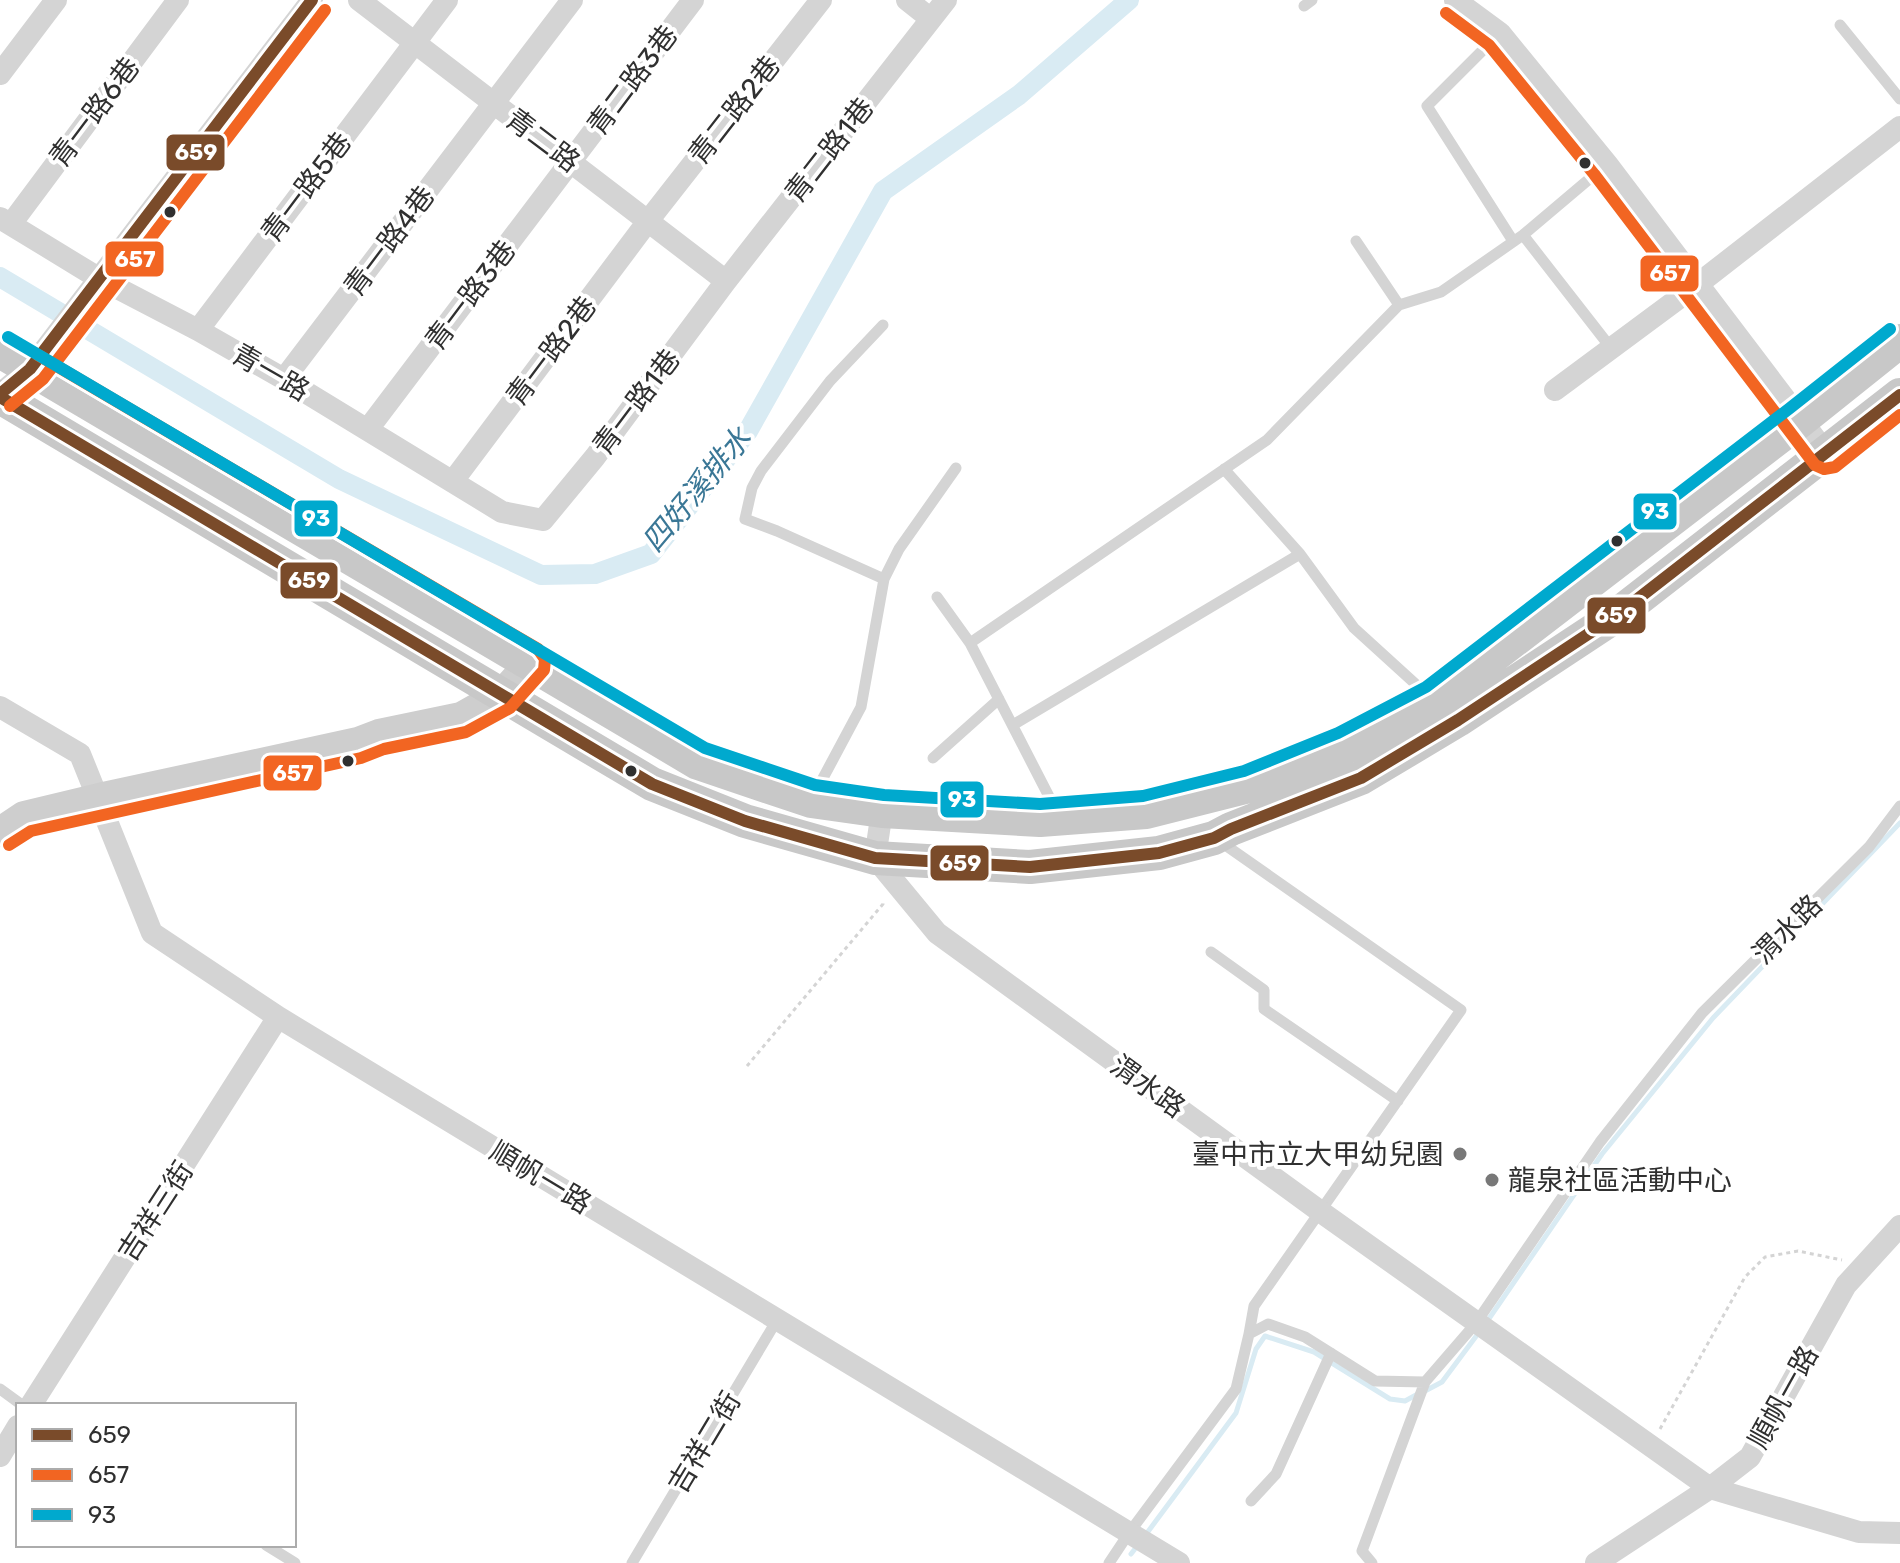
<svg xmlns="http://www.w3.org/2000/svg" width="1900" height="1563" viewBox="0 0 1900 1563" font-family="Rubik,'Noto Sans TC',sans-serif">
  <rect width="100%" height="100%" fill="#fff"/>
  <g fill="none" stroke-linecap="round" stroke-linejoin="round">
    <path stroke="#d9ebf3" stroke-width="5" d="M1486 1323 1602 1154 1713 1018 1900 823
      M1425 1391 1442 1382 1480 1331
      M1144 1537 1236 1413 1256 1349 1265 1336 1314 1352 1390 1399 1405 1401 1416 1395
      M1131 1554 1138 1545"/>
    <path stroke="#d9ebf3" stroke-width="20" d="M0 277 339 479 541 575 595 574 651 554 748 431 883 191 1019 95 1129 0"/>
    <path stroke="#d4d4d4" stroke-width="3" stroke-dasharray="4 4" stroke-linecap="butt" d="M747 1066 883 904V901
      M1660 1429 1745 1277 1765 1257 1798 1251 1842 1260"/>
    <path stroke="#d4d4d4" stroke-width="11" d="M1304 6 1312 0
      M1840 25 1900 99
      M1500 33 1427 106 1513 241
      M1523 235 1611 348
      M1356 241 1399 305
      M883 325 830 381 761 471 752 488 745 519 777 531 884 579
      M1224 469 1300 554 1354 628 1432 699
      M937 597 970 643
      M1013 725 1300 554
      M933 758 999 699
      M814 795 861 707 884 579 899 549 956 468
      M1057 812 970 643 1267 440 1399 305 1441 292 1523 235 1607 164
      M1218 840 1461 1010 1254 1306 1249 1334
      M1211 952 1264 990V1009L1398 1101
      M0 1389 22 1405
      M1251 1501 1276 1474 1331 1353
      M266 1545 295 1563
      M632 1563 777 1320
      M1109 1563 1129 1533 1236 1389 1249 1334 1268 1324 1305 1337 1375 1381 1425 1382
      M1372 1563 1362 1551 1425 1382 1476 1323 1600 1142 1702 1013 1869 847 1900 806"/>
    <path stroke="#d4d4d4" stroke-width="22" d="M359 0 726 281
      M907 0 931 19
      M1455 0 1500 33 1607 164 1826 453
      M0 74 56 0
      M0 218 100 279 198 330 284 379 502 512 543 520 595 457 726 281 946 0
      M11 224 178 0
      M198 330 447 0
      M284 379 572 0
      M1555 390 1698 284 1900 127
      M0 394 30 369 312 0
      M368 429 693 0
      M453 481 648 221 821 0
      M0 707 80 754 152 933 278 1017 1179 1563
      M882 811 875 858 937 933 1321 1212 1710 1488 1859 1532 1900 1533
      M31 1405 278 1017
      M0 1456 18 1426
      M1596 1563 1710 1488 1750 1457 1846 1285 1900 1226"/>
    <path stroke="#cecece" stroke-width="30" d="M0 832 24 816 99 798 358 742 379 734 461 717 502 694 530 663"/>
    <path stroke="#c8c8c8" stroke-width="34" d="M0 351 698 763 811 801 882 811 1040 820 1146 812 1249 786 1345 748 1435 701 1800 421 1900 341
      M0 397 652 784 745 821 875 858 1030 867 1159 853 1214 838 1231 829 1361 778 1458 720 1617 615 1900 395"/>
    <g stroke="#fff" stroke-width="18">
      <path id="bus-1" d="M0 394 30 369 312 0
        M0 397 652 784 745 821 875 858 1030 867 1159 853 1214 838 1231 829 1361 778 1458 720 1617 615 1900 395"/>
    </g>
    <g stroke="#fff" stroke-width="18">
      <path id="bus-2" d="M1446 13 1489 45 1594 174 1815 465 1824 469 1835 467 1900 415
        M10 406 43 379 325 10
        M9 845 31 831 361 758 384 749 466 732 510 708 544 670 545 659 538 649 38 355"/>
    </g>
    <g stroke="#fff" stroke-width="18">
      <path id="bus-3" d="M8 337 705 748 815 785 884 795 1040 804 1143 796 1244 771 1338 733 1426 687 1790 408 1890 329"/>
    </g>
    <use href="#bus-1" stroke="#7a4b2a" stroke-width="12"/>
    <use href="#bus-2" stroke="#f26522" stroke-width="12"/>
    <use href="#bus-3" stroke="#00a9ce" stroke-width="12"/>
  </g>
  <g fill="#303030" stroke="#fff" stroke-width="3">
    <circle cx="1585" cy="163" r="7"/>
    <circle cx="170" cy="212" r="7"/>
    <circle cx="1617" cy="541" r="7"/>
    <circle cx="348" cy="761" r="7"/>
    <circle cx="631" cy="771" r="7"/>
  </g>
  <g fill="#787878" stroke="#fff" stroke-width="3">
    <circle cx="1460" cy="1154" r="8"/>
    <circle cx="1492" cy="1180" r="8"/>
  </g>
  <g text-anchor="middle" stroke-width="8" stroke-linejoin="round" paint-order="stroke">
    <g font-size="28" fill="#303030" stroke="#fff">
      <text transform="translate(632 80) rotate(-53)" y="10">青二路3巷</text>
      <text transform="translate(734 110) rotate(-52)" y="10">青二路2巷</text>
      <text transform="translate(94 112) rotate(-53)" y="10">青一路6巷</text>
      <text transform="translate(543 140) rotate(37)" y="10">青二路</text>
      <text transform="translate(829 150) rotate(-52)" y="10">青二路1巷</text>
      <text transform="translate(306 187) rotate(-53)" y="10">青一路5巷</text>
      <text transform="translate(389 241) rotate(-53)" y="10">青一路4巷</text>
      <text transform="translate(470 295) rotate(-53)" y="10">青一路3巷</text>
      <text transform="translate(551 351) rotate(-53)" y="10">青一路2巷</text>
      <text transform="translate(271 372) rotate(30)" y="10">青一路</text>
      <text transform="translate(636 402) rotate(-53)" y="10">青一路1巷</text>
      <text transform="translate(1787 929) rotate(-45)" y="10">渭水路</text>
      <text transform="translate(1148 1086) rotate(36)" y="10">渭水路</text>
      <text transform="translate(541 1177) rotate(31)" y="10">順帆一路</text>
      <text transform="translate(155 1211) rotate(-57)" y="10">吉祥三街</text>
      <text transform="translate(1783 1397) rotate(-61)" y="10">順帆一路</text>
      <text transform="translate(704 1442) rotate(-59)" y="10">吉祥二街</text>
    </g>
    <g font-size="28" fill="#303030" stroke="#fff" text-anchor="end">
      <text x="1444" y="1164">臺中市立大甲幼兒園</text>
      <text x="1508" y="1190" text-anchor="start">龍泉社區活動中心</text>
    </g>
    <g font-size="30" font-style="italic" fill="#3a7796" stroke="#fff">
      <text transform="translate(697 490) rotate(-50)" y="10">四好溪排水</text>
    </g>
  </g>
  <g stroke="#fff" stroke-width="3">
    <rect x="165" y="133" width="61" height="39" rx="8" fill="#7a4b2a"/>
    <rect x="104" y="240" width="61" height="38" rx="8" fill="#f26522"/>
    <rect x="1639" y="254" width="61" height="39" rx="8" fill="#f26522"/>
    <rect x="1632" y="492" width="46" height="39" rx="8" fill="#00a9ce"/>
    <rect x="293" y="499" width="46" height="39" rx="8" fill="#00a9ce"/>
    <rect x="279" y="561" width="60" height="39" rx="8" fill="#7a4b2a"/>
    <rect x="1586" y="596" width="61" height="39" rx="8" fill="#7a4b2a"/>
    <rect x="262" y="754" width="61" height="38" rx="8" fill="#f26522"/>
    <rect x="939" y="780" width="46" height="39" rx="8" fill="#00a9ce"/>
    <rect x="929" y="844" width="61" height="38" rx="8" fill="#7a4b2a"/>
  </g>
  <g font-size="22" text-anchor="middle" font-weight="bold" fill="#fff">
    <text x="196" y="160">659</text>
    <text x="135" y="267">657</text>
    <text x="1670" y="281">657</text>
    <text x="1655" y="519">93</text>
    <text x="316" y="526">93</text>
    <text x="309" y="588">659</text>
    <text x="1616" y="623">659</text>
    <text x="293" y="781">657</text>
    <text x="962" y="807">93</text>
    <text x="960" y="871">659</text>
  </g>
  <rect x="16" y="1403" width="280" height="144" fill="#ffffff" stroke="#acacac" stroke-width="2"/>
  <rect x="32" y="1429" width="40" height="12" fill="#7a4b2a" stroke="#acacac" stroke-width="2"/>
  <text x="88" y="1443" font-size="24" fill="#303030">659</text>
  <rect x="32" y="1469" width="40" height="12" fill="#f26522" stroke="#acacac" stroke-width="2"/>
  <text x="88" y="1483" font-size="24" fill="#303030">657</text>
  <rect x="32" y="1509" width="40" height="12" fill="#00a9ce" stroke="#acacac" stroke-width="2"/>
  <text x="88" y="1523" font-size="24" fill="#303030">93</text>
</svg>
